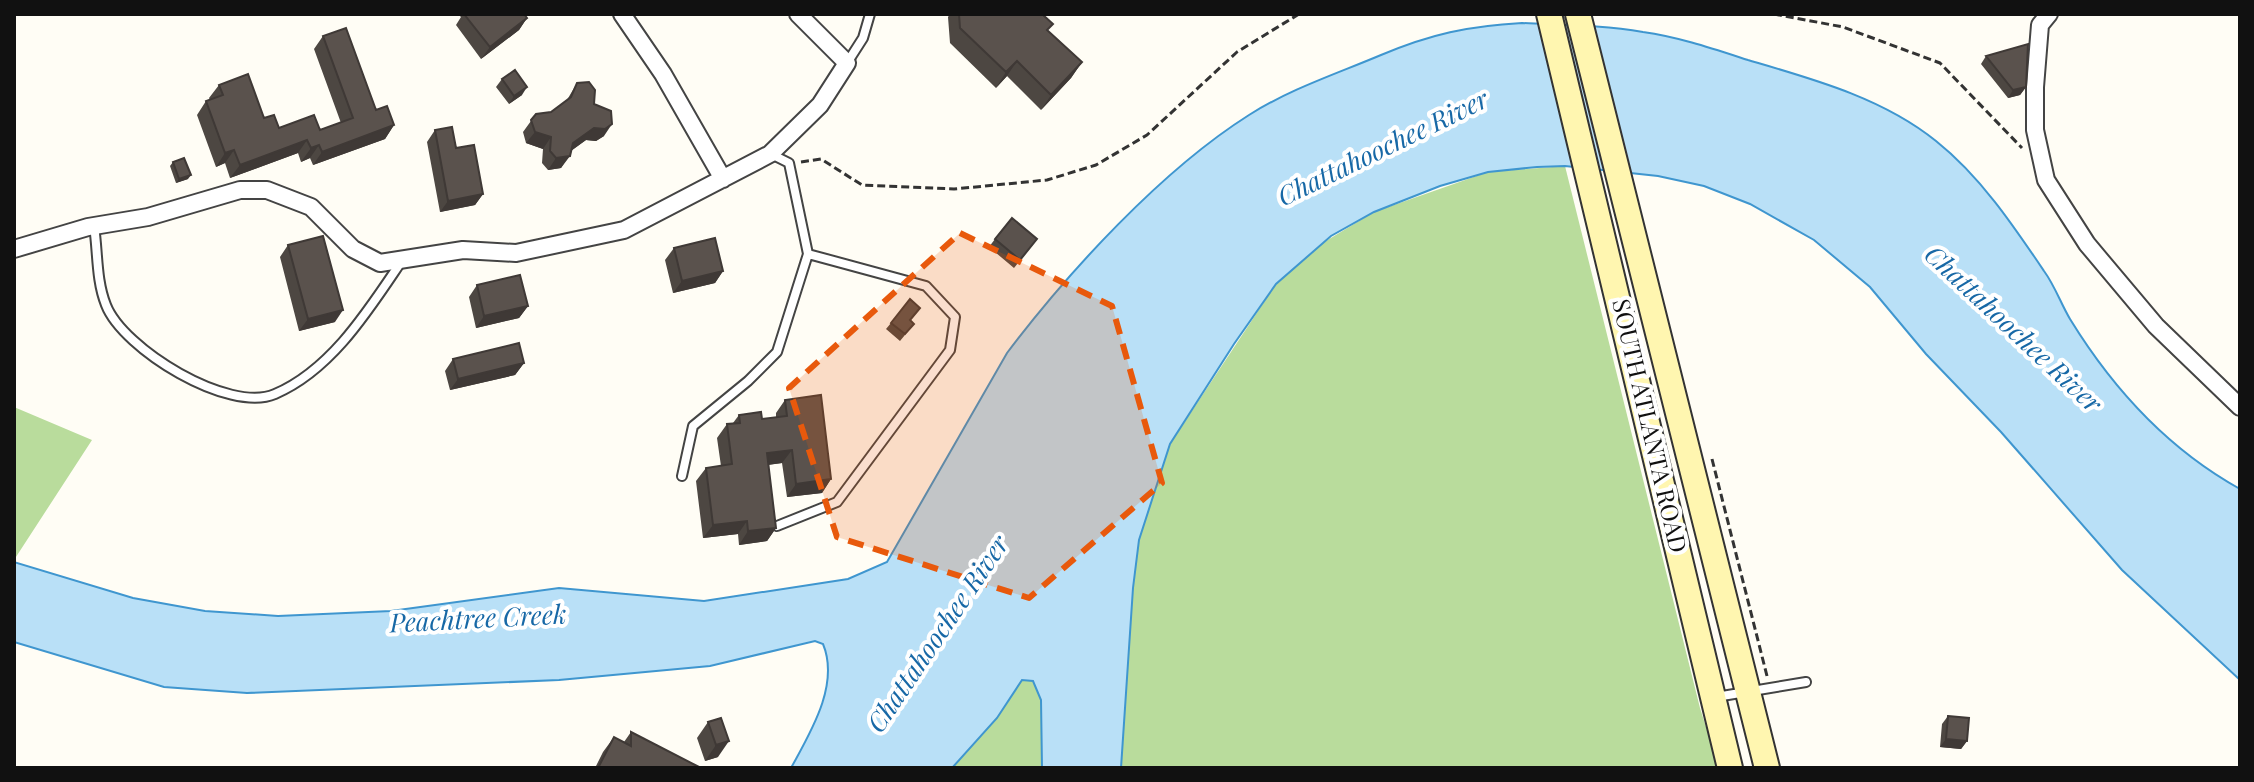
<svg xmlns="http://www.w3.org/2000/svg" width="2254" height="782" viewBox="0 0 2254 782" font-family="'Playfair Display',serif">
  <rect width="100%" height="100%" fill="#fffdf5"/>
  <path fill="#b9dc9c" d="M1565 166 1700 708 1719 768H1121L1133 588 1139 540 1170 444 1276 284 1311 250 1374 212 1488 172Z
    M14 407 92 440 14 560Z
    M1022 680 1033 681 1041 700 1042 768H952L997 718Z"/>
  <path fill="#b9e0f7" stroke="#3f96cf" stroke-width="2" d="M1522 23C1562 25 1603 25 1643 32 1679 37 1714 49 1748 60 1813 79 1883 98 1936 141 1980 176 2013 225 2044 271 2055 286 2061 304 2070 319 2113 389 2168 449 2240 489V680L2122 570 2001 432 1926 354 1870 287 1814 240 1750 204 1704 186 1658 176 1565 166 1537 167 1488 172 1440 186 1374 212 1331 236 1276 284 1234 344 1170 444 1139 540 1133 588 1121 768H1042L1041 700 1033 681 1022 680 997 718 952 768H791C810 733 840 685 823 644L815 641 710 666 559 680 247 693 164 687 14 642V562L133 598 205 611 278 616 391 611 559 588 704 601 848 579 887 562 1007 353C1069 271 1162 170 1249 115 1290 89 1336 74 1381 55 1431 34 1468 26 1522 23Z"/>
  <g fill="none" stroke-linecap="round" stroke-linejoin="round">
    <g stroke="#444" stroke-width="12">
      <path id="service" d="M847 63 863 38 870 14
        M94 226C98 252 96 280 106 305 123 349 229 414 275 394 331 370 368 311 401 262
        M682 476 693 426 748 381 777 352 808 254 789 163 771 154
        M777 526 837 502 950 350 955 317 926 286 808 254
        M1716 697 1806 682"/>
    </g>
    <g stroke="#444" stroke-width="20">
      <path id="minor" d="M622 14 663 74 723 179
        M2049 14 2040 25 2035 87V130L2046 180 2087 244 2156 326 2240 407
        M14 249 88 227 148 217 240 190H267L311 207 353 249 380 263 463 250 516 253 624 230 770 154 820 105 847 63 798 14"/>
    </g>
    <g stroke="#333" stroke-width="28">
      <path id="secondary" d="M1549 14 1730 768
        M1578 14 1767 768"/>
    </g>
    <path stroke="#333" stroke-width="3" stroke-dasharray="8 4" stroke-linecap="butt" d="M1774 14 1843 27 1940 63 2022 148
      M801 162 821 159 862 185 954 189 1047 180 1096 165 1147 135 1237 52 1299 14
      M1712 459 1767 676"/>
    <use href="#service" stroke="#fff" stroke-width="8"/>
    <use href="#minor" stroke="#fff" stroke-width="16"/>
    <use href="#secondary" stroke="#fff6b0" stroke-width="24"/>
  </g>
  <path fill="#4d4742" d="M458 14H524L527 18 519 30 481 59 456 25 461 17Z
    M950 14H1042L1048 31 1082 62 1071 78 1041 110 1007 76 996 88 950 43 948 17Z
    M323 36 376 110 394 125 385 139 313 165 310 158 301 162 298 153 230 178 225 163 216 167 197 115 206 101 210 100 209 98 219 85 279 128 320 130 341 123 314 49Z
    M1986 56 2026 87 2020 95 2008 98 1981 64Z
    M502 79 522 95 509 104 496 87Z
    M577 83 594 104 604 136 596 141 586 140 571 151 561 168 548 170 542 163 543 149 526 143 523 132 536 114 551 112 567 100Z
    M435 130 456 148 483 194 475 205 440 212 427 142Z
    M173 162 188 179 176 183 170 166Z
    M995 239H1037L1014 268 989 247Z
    M288 245 335 322 299 331 280 257Z
    M674 248 723 271 715 283 673 293 665 260Z
    M477 285 528 306 519 318 476 328 469 297Z
    M910 321 914 324 900 341 886 329 891 323Z
    M453 359 524 363 515 375 450 390 445 371Z
    M785 400 831 479 822 493 787 497 782 463 768 465 776 528 767 541 739 545 738 534 703 538 696 481 706 468 721 466 717 438 727 424 733 423 739 415 762 419 776 418V413Z
    M1948 716 1967 741 1961 749 1940 747 1942 724Z
    M721 718 718 757 705 761 697 738 708 722Z
    M631 732 701 768H595L603 752 614 737 624 742Z"/>
  <path fill="#3f3936" d="M527 18 519 30 481 59 490 47Z
    M1017 61 1007 76 996 88 1006 72Z
    M1082 62 1071 78 1041 110 1051 95Z
    M527 87 522 95 509 104 514 96Z
    M2026 87 2020 95 2008 98 2013 90Z
    M612 124 604 136 596 141 586 140 565 155 573 143 594 128Z
    M394 125 385 139 313 165 322 152Z
    M535 132 551 137 543 149 526 143Z
    M307 140 298 153 230 178 240 165Z
    M319 145 310 158 301 162 311 148Z
    M234 150 225 163 216 167 225 153Z
    M570 156 561 168 548 170 556 158Z
    M191 175 188 179 176 183 179 179Z
    M483 194 475 205 440 212 448 201Z
    M723 271 715 283 673 293 682 281Z
    M528 306 519 318 476 328 484 316Z
    M343 310 335 322 299 331 308 319Z
    M524 363 515 375 450 390 458 379Z
    M792 450 782 463 757 466 767 453Z
    M831 479 822 493 787 497 796 484Z
    M747 521 738 534 703 538 713 525Z
    M776 528 767 541 739 545 748 531Z
    M1946 739 1967 741 1961 749 1940 747Z
    M729 741 718 757 705 761 716 745Z"/>
  <path fill="#5a524d" stroke="#3f3936" stroke-width="2" d="M464 14H524L527 18 490 47Z
    M959 14H1042L1053 24 1047 30 1082 62 1051 95 1017 61 1006 72 960 28Z
    M346 28 376 110 387 106 394 125 322 152 319 145 311 148 307 140 240 165 234 150 225 153 206 101 223 95 219 85 248 74 264 118 274 115 279 128 314 115 320 130 353 118 323 36Z
    M2028 44 2026 87 2013 90 1986 56Z
    M515 70 527 87 514 96 502 79Z
    M589 82 595 90 594 104 611 111 612 124 605 129 594 128 573 143 570 156 556 158 550 151 551 137 535 132 531 120 536 114 551 112 571 97 577 83Z
    M452 127 456 148 474 145 483 194 448 201 435 130Z
    M184 158 191 175 179 179 173 162Z
    M1012 218 1037 239 1020 260 995 239Z
    M323 236 343 310 308 319 288 245Z
    M715 238 723 271 682 281 674 248Z
    M520 275 528 306 484 316 477 285Z
    M910 299 920 308 910 320 914 324 905 334 891 323Z
    M519 343 524 363 458 379 453 359Z
    M821 395 831 479 796 484 792 450 767 453 776 528 748 531 747 521 713 525 706 468 732 464 727 424 740 423 739 415 761 412 762 419 787 416 785 400Z
    M1948 716 1969 718 1967 741 1946 739Z
    M721 718 729 741 716 745 708 722Z
    M631 732 701 768H598L614 737 631 746Z"/>
  <path fill="#e8590c" fill-opacity="0.2" stroke="#e8590c" stroke-width="6" stroke-dasharray="16 10" stroke-linejoin="round" d="M960 233 1112 306 1162 483 1029 598 837 537 789 388Z"/>
  <g text-anchor="middle" stroke-width="8" stroke-linejoin="round" paint-order="stroke">
    <g font-size="24" fill="#111" stroke="#fff">
      <text transform="translate(1649 426) rotate(77)" y="8">SOUTH ATLANTA ROAD</text>
    </g>
    <g font-size="26" font-style="italic" fill="#1768a6" stroke="#fff">
      <text transform="translate(1383 148) rotate(-26)" y="9">Chattahoochee River</text>
      <text transform="translate(2013 329) rotate(43)" y="9">Chattahoochee River</text>
      <text transform="translate(478 619) rotate(-3)" y="9">Peachtree Creek</text>
      <text transform="translate(938 634) rotate(-56)" y="9">Chattahoochee River</text>
    </g>
  </g>
  <rect width="2254" height="782" fill="none" stroke="#111111" stroke-width="32"/>
</svg>
